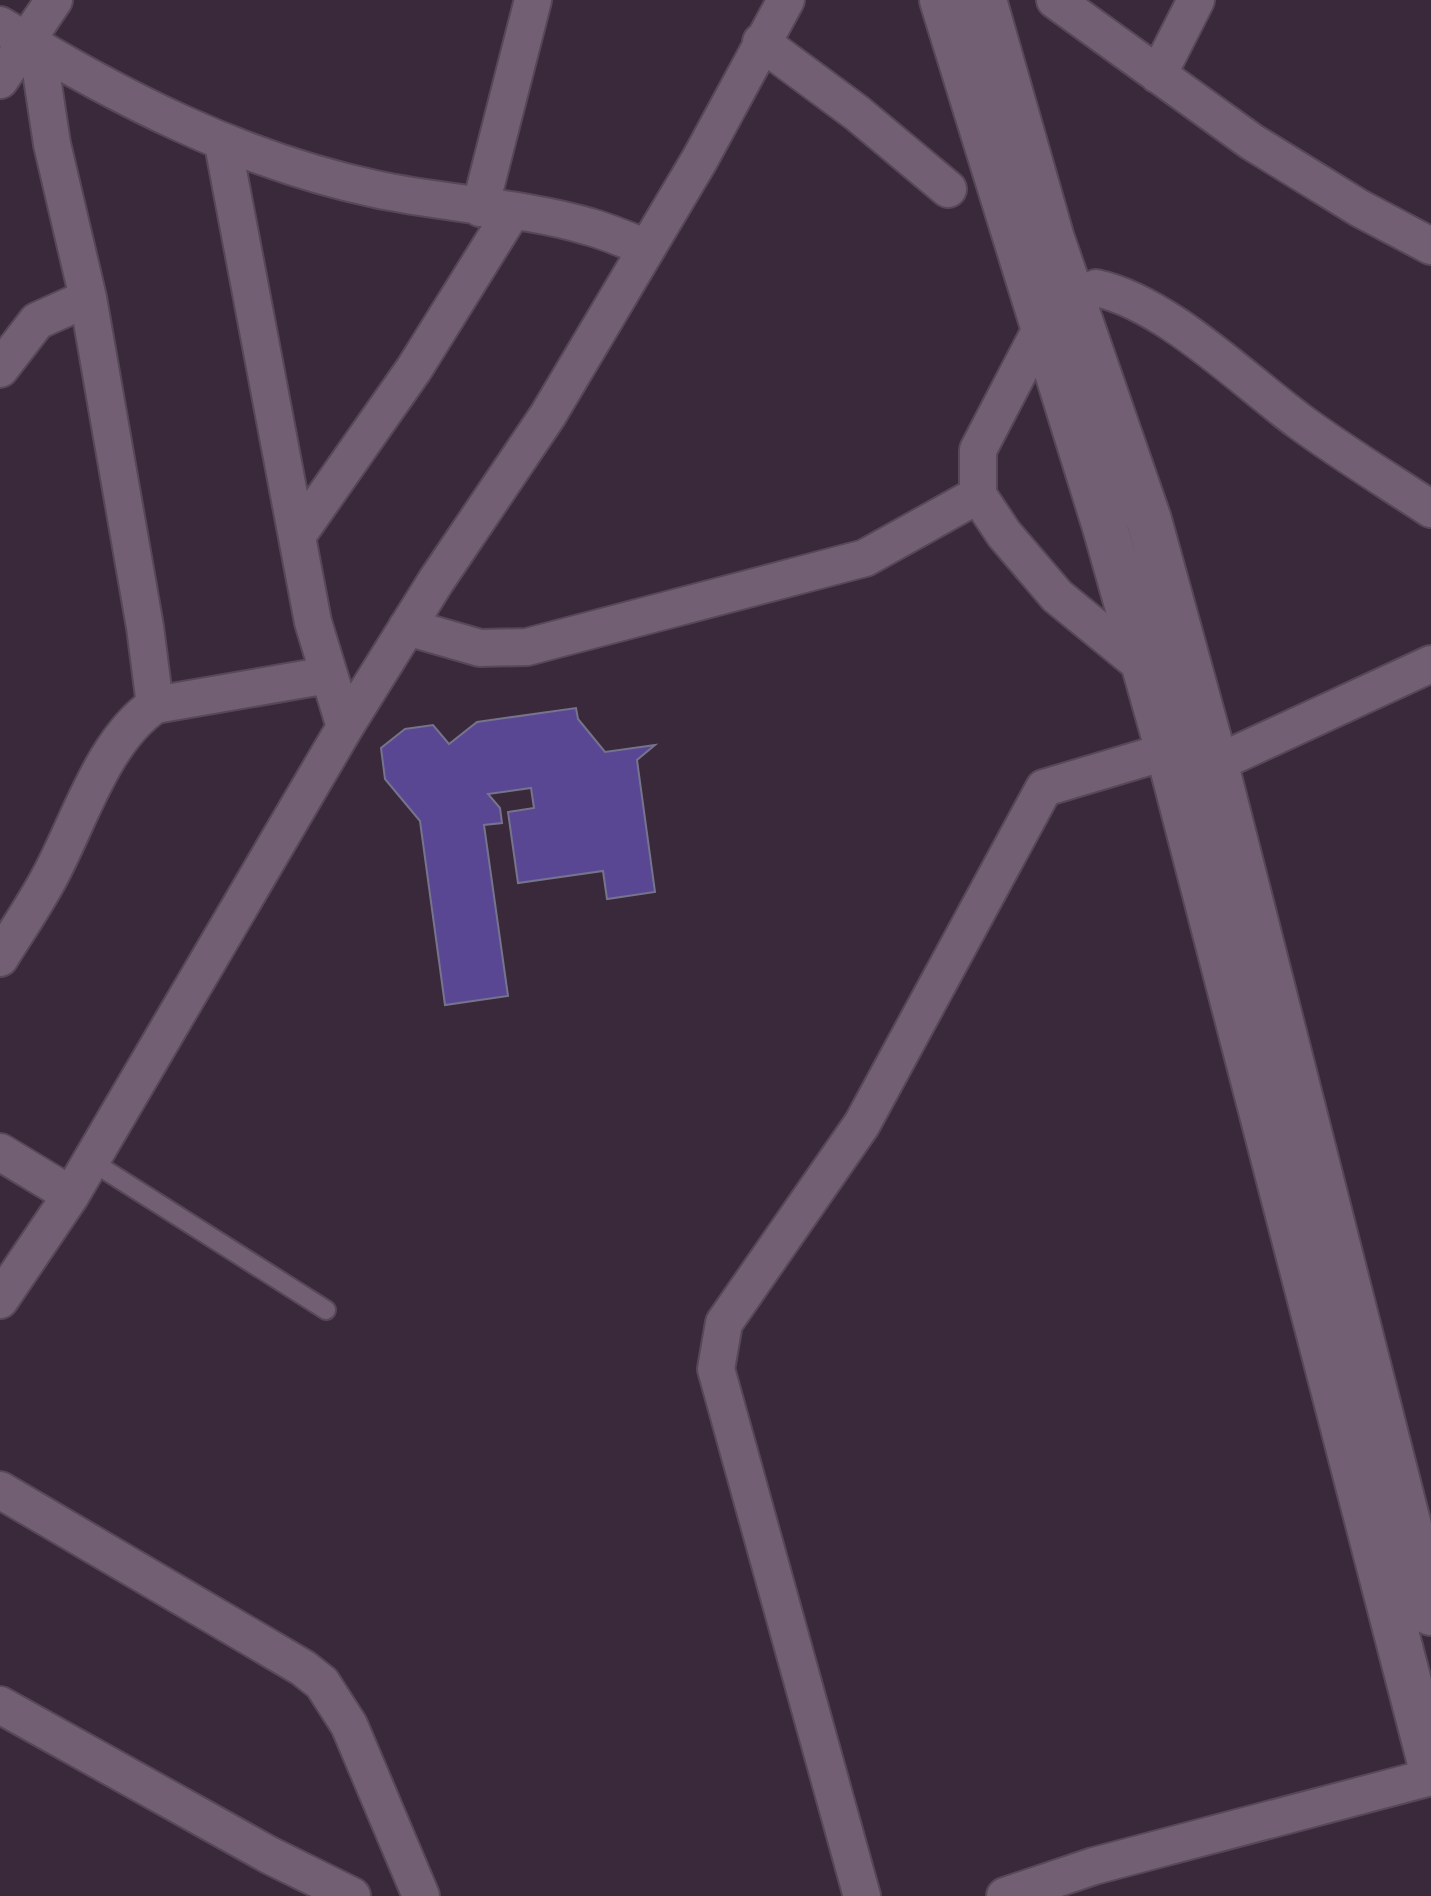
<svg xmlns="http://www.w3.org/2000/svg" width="1431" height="1896" viewBox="0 0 1431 1896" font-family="Arial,sans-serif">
  <rect width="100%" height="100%" fill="#39293a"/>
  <path fill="#594794" stroke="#76738c" stroke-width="2" d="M576 708 578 719 605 752 655 745 637 760 655 892 607 899 603 871 518 883 508 812 534 808 531 788 488 794 500 808 502 823 484 825 508 996 445 1005 420 821 385 779 381 748 405 729 433 725 449 744 477 722Z"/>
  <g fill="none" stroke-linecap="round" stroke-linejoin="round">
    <g stroke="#564857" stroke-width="22">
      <path id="service" d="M91 1161 326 1310"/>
    </g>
    <g stroke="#564857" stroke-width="40">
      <path id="minor" d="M1055 0 1252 142 1359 208 1431 246
        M0 25C117 97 240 160 375 189 444 204 524 207 590 227 609 232 628 241 647 248
        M761 42 857 113 948 189
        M38 51 52 144 88 298 145 627 155 705
        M1158 75 1196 0
        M0 80 54 0
        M223 144 313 622 345 727
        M480 208 533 0
        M1049 310 1096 288C1166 303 1241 378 1299 421 1341 452 1387 480 1431 509
        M1043 325 978 450V495L1004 534 1057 596 1144 667
        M0 369 37 321 88 298
        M297 536 414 369 511 213
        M407 627 480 648 527 647 865 558 978 495
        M1191 775 1431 664
        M0 958C16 932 34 906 49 878 79 823 102 741 155 705L328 675
        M0 1152 71 1195
        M0 1300 71 1195 345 727 436 581 548 415 700 159 786 0
        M0 1490 303 1668 322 1683 349 1725 421 1896
        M0 1705 269 1855 352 1896
        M862 1896 716 1369 724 1323 862 1124 1044 788 1168 751
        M1005 1896 1094 1866 1431 1777"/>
    </g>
    <g stroke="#564857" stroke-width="48">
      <path id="secondary" d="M942 0 1105 527 1168 751 1431 1767
        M984 0 1052 239 1149 520 1215 761 1431 1613"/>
    </g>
    <use href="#service" stroke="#735f73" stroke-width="18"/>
    <use href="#minor" stroke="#735f73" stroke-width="36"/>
    <use href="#secondary" stroke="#735f73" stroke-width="44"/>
  </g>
</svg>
